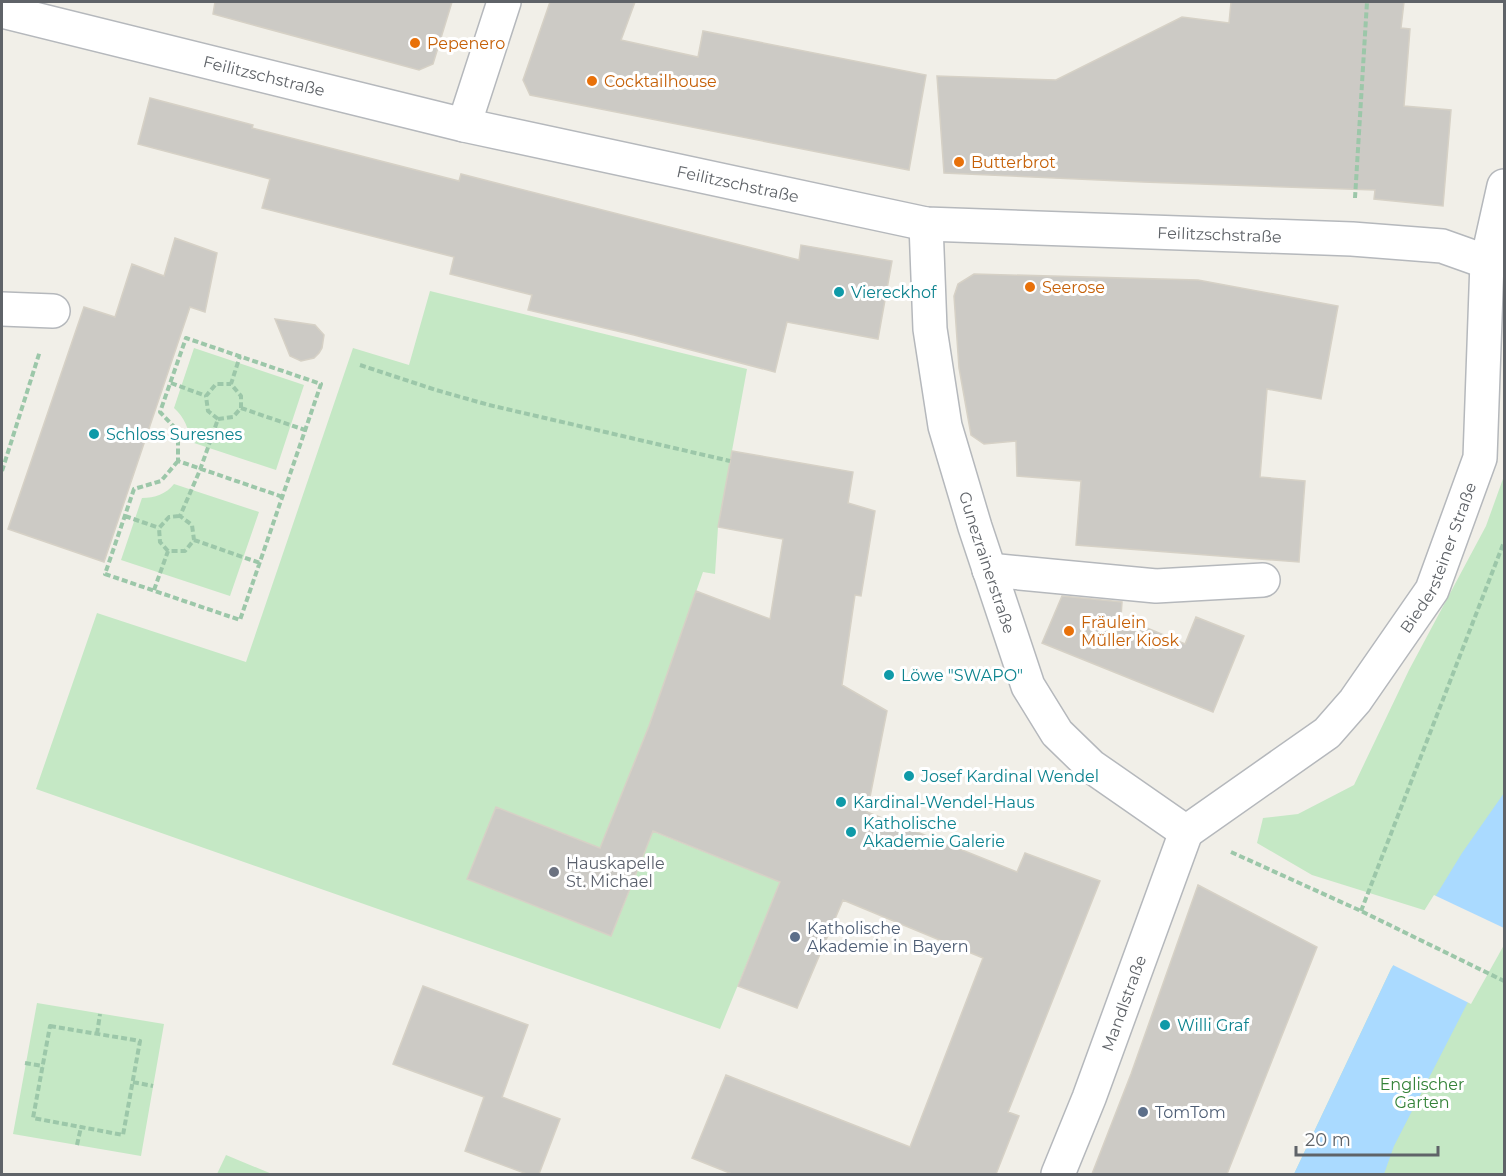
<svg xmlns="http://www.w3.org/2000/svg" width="1506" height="1176" viewBox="0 0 1506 1176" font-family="Montserrat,sans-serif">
  <rect width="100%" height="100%" fill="#f1efe8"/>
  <path fill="#c5e8c5" d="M430 291 747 369 718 527 715 574 703 572 649 726 600 848 496 807 611 936 640 865 639 826 780 882 720 1029 36 789 97 613 246 662 353 348 409 365Z
    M194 348 304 385 276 470 191 442C188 428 185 418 174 408Z
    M1504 476V1174H1294L1391 969 1427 911 1312 875 1257 843 1263 818 1298 814 1354 785 1409 670 1486 526Z
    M174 484 259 512 230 596 121 560 142 498C155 498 166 494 174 484Z
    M37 1003 164 1024 141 1156 13 1134Z
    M226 1155 272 1174H217Z"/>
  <path fill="#aadaff" d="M1504 793V939L1468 1002 1394 1146 1384 1174H1294L1391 969 1462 853Z"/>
  <path fill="#f1efe8" d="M1434 895 1504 928V945L1471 1004 1391 964Z"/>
  <path fill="#cccac5" stroke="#d6d1c6" stroke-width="1.5" d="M215 2H452L433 64 419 70 213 14Z
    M550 2H635L621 40 698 57 703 31 926 75 909 170 530 95 523 80Z
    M1231 2H1404L1401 28 1410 29 1404 106 1451 110 1443 206 1374 199 1375 190 1143 182 944 173 937 76 1056 80 1182 17 1229 23Z
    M150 98 253 125 252 128 459 181 461 174 799 260 801 245 892 261 878 339 787 322 775 372 634 335 528 310 532 295 450 274 454 257 262 208 270 179 138 144Z
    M175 238 217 253 205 312 190 307 104 562 8 529 84 307 115 317 132 264 164 276Z
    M974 274 1198 280 1338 306 1321 399 1267 389 1260 477 1305 481 1299 562 1076 545 1081 481 1017 476 1016 441 984 444 971 435 959 368 954 296 958 284Z
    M275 319 315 325 324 335 322 348 319 353 314 358 301 361 290 356Z
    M732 451 853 472 848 503 875 511 861 596 855 595 842 685 887 711 867 812 1017 872 1025 853 1100 881 1008 1112 1019 1116 996 1174H732L692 1158 726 1075 910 1147 983 958 843 900 797 1008 738 986 780 882 653 831 611 936 467 879 496 807 600 848 649 726 696 591 770 619 783 539 718 527Z
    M1062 596 1122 602 1121 617 1185 644 1196 617 1244 636 1213 712 1042 643Z
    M1198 885 1317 947 1227 1174H1092L1131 1074Z
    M423 986 528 1025 502 1097 560 1119 539 1174H527L465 1151 484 1097 393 1064Z"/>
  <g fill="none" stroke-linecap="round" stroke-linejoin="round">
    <g stroke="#b5b8bc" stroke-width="36">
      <g id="minor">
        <path id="s1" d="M2 11 464 125 926 224 1352 239 1442 246 1487 262"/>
        <path d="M464 125 504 2"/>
        <path id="s2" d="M926 224 930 329 945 426 975 527 1028 686 1057 733 1091 766 1186 832"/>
        <path d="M2 309 53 311"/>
        <path d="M989 570 1156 586 1263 580"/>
        <path id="s3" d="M1186 832 1327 733 1355 701 1432 590 1480 458 1487 262 1504 186"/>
        <path id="s4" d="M1058 1174 1089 1098 1186 832"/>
      </g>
    </g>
    <path stroke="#9cc7a9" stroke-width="4" stroke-dasharray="6 3" stroke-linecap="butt" d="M1355 198 1367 2
      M360 365 436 390 489 405 730 461
      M171 383 206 396
      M241 408 305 430
      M218 419 208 411 206 396 216 384H231
      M178 461 161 481 134 489 105 574 240 620 321 384 186 338 160 412 178 431V461L283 497
      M2 471 40 351
      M125 516 159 528
      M194 540 260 563
      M168 551 160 542 159 528 169 517 180 516
      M154 590 168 551H185L194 540 192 525 180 516 200 470 218 419 233 417 241 408V396L231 384 240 356
      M1231 852 1361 911 1504 981
      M1361 911 1504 542
      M50 1026 140 1041 123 1135 33 1118Z
      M97 1034 100 1014
      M25 1063 43 1066
      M133 1082 153 1086
      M77 1145 81 1127"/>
    <use href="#minor" stroke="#fff" stroke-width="33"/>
  </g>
  <g fill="#e8710a" stroke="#fff" stroke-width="2">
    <circle cx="415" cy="43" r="6"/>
    <circle cx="592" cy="81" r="6"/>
    <circle cx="959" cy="162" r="6"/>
    <circle cx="1030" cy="287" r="6"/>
    <circle cx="1069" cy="631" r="6"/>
  </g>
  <g fill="#0f9aa8" stroke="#fff" stroke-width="2">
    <circle cx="839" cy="292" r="6"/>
    <circle cx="94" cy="434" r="6"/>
    <circle cx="889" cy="675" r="6"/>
    <circle cx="909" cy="776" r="6"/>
    <circle cx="841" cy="802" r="6"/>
    <circle cx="851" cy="832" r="6"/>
    <circle cx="1165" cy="1025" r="6"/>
  </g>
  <circle fill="#6b7280" stroke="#fff" stroke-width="2" cx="554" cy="872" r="6"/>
  <g fill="#5c6f8a" stroke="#fff" stroke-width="2">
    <circle cx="795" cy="937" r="6"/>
    <circle cx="1143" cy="1112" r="6"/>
  </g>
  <g text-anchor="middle" stroke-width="6" stroke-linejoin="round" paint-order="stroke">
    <g font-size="16" fill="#c56008" stroke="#fff" text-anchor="start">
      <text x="427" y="49">Pepenero</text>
      <text x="604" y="87">Cocktailhouse</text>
      <text x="971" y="168">Butterbrot</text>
      <text x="1042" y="293">Seerose</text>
      <text x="1081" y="628">Fräulein<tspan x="1081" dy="18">Müller Kiosk</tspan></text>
    </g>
    <g font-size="16" fill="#5f6368" stroke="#fff">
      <text dy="6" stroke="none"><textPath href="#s1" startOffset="270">Feilitzschstraße</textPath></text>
      <text dy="6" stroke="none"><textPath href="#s1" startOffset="756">Feilitzschstraße</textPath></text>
      <text dy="6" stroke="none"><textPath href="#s1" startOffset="1242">Feilitzschstraße</textPath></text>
      <text dy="6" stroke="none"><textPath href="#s3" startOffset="382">Biedersteiner Straße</textPath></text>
      <text dy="6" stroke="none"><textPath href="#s2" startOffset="346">Gunezrainerstraße</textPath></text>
      <text dy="6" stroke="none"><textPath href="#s4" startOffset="183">Mandlstraße</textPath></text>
    </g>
    <g font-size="16" fill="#0d838f" stroke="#fff" text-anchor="start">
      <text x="851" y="298">Viereckhof</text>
      <text x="106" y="440">Schloss Suresnes</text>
      <text x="901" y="681">Löwe "SWAPO"</text>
      <text x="921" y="782">Josef Kardinal Wendel</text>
      <text x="853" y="808">Kardinal-Wendel-Haus</text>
      <text x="863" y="829">Katholische<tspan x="863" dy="18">Akademie Galerie</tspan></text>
      <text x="1177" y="1031">Willi Graf</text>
    </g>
    <g font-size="16" fill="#5b616d" stroke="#fff" text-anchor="start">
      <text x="566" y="869">Hauskapelle<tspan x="566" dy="18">St. Michael</tspan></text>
    </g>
    <g font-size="16" fill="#4e5e75" stroke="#fff" text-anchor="start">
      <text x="807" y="934">Katholische<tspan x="807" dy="18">Akademie in Bayern</tspan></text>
      <text x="1155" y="1118">TomTom</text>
    </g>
    <g font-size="16" fill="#348238" stroke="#fff">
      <text x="1422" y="1090">Englischer<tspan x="1422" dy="18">Garten</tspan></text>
    </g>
  </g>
  <rect width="1506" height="1176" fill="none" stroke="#5f6368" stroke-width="6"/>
  <path d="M1296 1146v9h142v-9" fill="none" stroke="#5f6368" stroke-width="3"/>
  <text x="1305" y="1146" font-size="18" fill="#5f6368" stroke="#ffffff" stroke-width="4.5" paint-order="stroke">20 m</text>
</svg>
